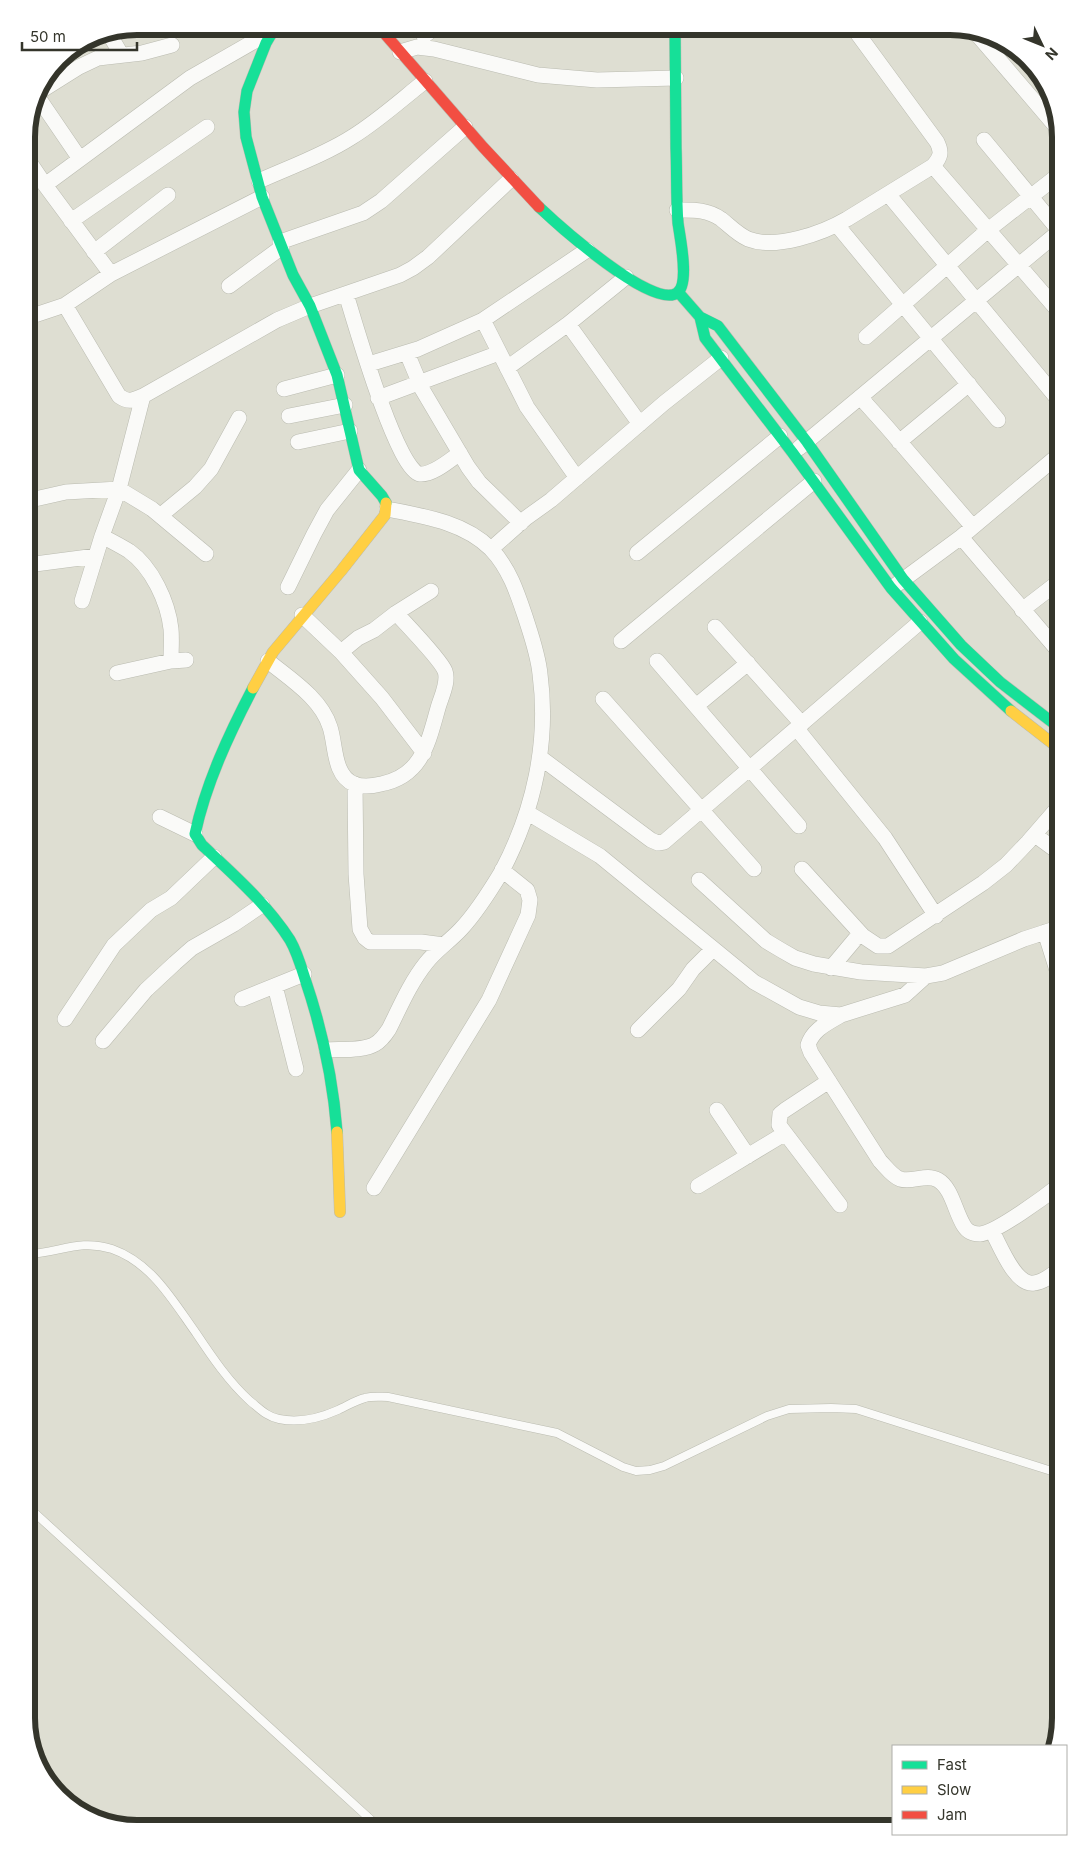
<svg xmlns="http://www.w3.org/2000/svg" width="1087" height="1855" viewBox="0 0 1087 1855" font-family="Inter,sans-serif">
  <rect width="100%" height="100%" fill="#deded2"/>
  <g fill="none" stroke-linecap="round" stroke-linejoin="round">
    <g stroke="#babbb0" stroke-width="9">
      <path id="lane" d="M26 1254C58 1254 78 1238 112 1249 152 1263 173 1301 196 1333 212 1357 229 1382 250 1401 259 1408 267 1417 279 1419 298 1423 320 1418 338 1410 347 1406 356 1400 365 1398 373 1396 380 1397 388 1397L557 1433 623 1467 636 1471 650 1470 664 1466 767 1416 789 1409 831 1408 856 1409 1061 1474
        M26 1505 381 1829
        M354 1829 367 1816"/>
    </g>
    <g stroke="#babbb0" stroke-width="16">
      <path id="street" d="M108 32 121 54
        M976 33 1059 130
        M424 36 437 26
        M400 52 417 47 434 49 538 75 597 80 676 78
        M35 93 80 159
        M36 94 79 67 98 58 142 53 172 45
        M984 140 1061 233
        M26 157 45 185 111 274
        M933 166 1061 314
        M259 181C290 167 324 155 352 137 378 121 401 100 425 81
        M45 185 190 78 272 31
        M888 194 1061 403
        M677 210C693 210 707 209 721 219 730 226 737 234 748 239 776 250 823 233 847 219L933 166C941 157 942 152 937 142L852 26
        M71 221 207 127
        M837 225 998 420
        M280 242 363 213 381 201 465 127
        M94 252 168 195
        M229 286 282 247
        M346 294C354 320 397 471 420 474 433 475 450 460 460 453
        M65 305 119 396C129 403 133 400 143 396
        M26 318 65 305 111 274 262 197
        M483 320 527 407 577 478
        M568 324 640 424
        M866 337 988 230 1061 173
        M407 353 422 389 468 467 479 482 521 523
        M369 364 418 349 483 320 587 250
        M507 368 568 324 626 277
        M284 389 337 375
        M860 397 886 426 973 527
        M378 398 499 353
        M289 416 345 405
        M298 442 350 431
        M899 442 969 384
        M799 448 1061 230
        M26 501 66 492 119 489 152 509 206 554
        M161 515 195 487 211 469 239 418
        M102 536C111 541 121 546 129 551 152 567 168 602 171 629 172 639 171 650 171 661
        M961 537 1061 654
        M491 549 526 518 551 500 664 403 721 358
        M637 553 780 436
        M35 564 96 556
        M896 585 961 537 1061 453
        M288 587 314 534 327 510 359 470
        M82 601 102 536 119 489 143 396 277 320 310 306 400 275 413 268 428 257 511 179
        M1022 610 1061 580
        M302 615 341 652 382 698 424 753
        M715 627 802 724
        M621 641 814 481
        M341 652 358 638 374 630 396 613 431 591
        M268 661C290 679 321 698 330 727 336 745 333 775 354 784 362 787 373 786 381 784 422 776 428 743 438 708 441 697 449 682 445 671 441 660 406 624 396 613
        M657 661 799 826
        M117 673 171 661 186 660
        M603 699 754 869
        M696 706 748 663
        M797 729 885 838 936 916
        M541 758 651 840 658 843 664 842 920 622
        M355 784 356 874 360 929 365 938 370 942H421L444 945
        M528 813 600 856 754 982 799 1007 819 1013 841 1015 905 995 926 976
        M160 817 195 834
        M1035 835 1061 854
        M802 869 863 936
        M699 880 766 941 781 950 795 958 814 964 861 972 926 976 943 973 1024 939 1061 927
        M1045 932 1061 983
        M831 968 857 937 863 936 878 946H888L983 883 1006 865 1028 842 1061 804
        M275 986 296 1069
        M242 999 304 974
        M841 1015C828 1023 813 1029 808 1045L811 1053 880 1161C886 1167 892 1176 900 1179 913 1183 926 1173 938 1180 952 1188 955 1212 964 1226 967 1231 973 1234 980 1234 996 1233 1047 1195 1061 1184
        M65 1019 114 945 151 910 171 898 214 857
        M638 1030 679 989 693 969 713 949
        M103 1041 146 990 175 963 192 948 234 924 262 905
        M327 1050C340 1049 364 1051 375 1044 381 1041 385 1035 389 1029 400 1007 410 983 426 963 436 950 450 941 461 929 477 912 490 891 502 871 534 810 549 742 540 674 538 654 531 635 525 616 517 592 509 568 491 549 464 522 423 516 387 509
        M829 1081 785 1110 780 1114 779 1125 840 1205
        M717 1110 748 1156
        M698 1186 784 1134
        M374 1188 489 1000 528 915 530 900 527 890 502 870
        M992 1231C1000 1245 1015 1286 1034 1283 1044 1282 1053 1274 1061 1268"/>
    </g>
    <g stroke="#babbb0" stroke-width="12">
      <path id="fast" d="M276 26 266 43 247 91 244 112 246 137 262 197 293 275 310 306 337 375 359 470 382 496 386 503
        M539 207C558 225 653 310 677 293 690 284 680 238 678 223 676 198 677 173 676 148 676 107 675 67 675 26
        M679 293 700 317 718 326 807 442 903 579 961 645 1000 682 1061 729
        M700 317 705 338 792 452 891 588 954 659 1011 711
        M253 688C229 734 206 783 195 834L202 845C233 874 267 904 290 940 297 952 301 966 305 979 322 1029 333 1079 337 1132"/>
    </g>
    <g stroke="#babbb0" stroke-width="12">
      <path id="slow" d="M253 688 273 652 341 571 385 515 386 503
        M1011 711 1061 750
        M337 1132 340 1212"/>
    </g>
    <g stroke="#babbb0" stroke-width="12">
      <path id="jam" d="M378 26 483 147 539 207"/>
    </g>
    <use href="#lane" stroke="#fafaf8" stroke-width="8"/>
    <use href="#street" stroke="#fafaf8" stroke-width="15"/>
    <use href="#fast" stroke="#16e098" stroke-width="11"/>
    <use href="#slow" stroke="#ffcf43" stroke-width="11"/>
    <use href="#jam" stroke="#f24e42" stroke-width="11"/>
  </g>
  <path d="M0 0H1087V1855H0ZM137 35H950A102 102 0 0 1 1052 137V1718A102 102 0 0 1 950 1820H137A102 102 0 0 1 35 1718V137A102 102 0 0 1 137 35Z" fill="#fff" fill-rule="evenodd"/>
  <path fill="none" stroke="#34352b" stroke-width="6" d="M137 35H950A102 102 0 0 1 1052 137V1718A102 102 0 0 1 950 1820H137A102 102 0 0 1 35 1718V137A102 102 0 0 1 137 35Z"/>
  <rect x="892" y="1745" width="175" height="90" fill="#ffffff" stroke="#aeaeaa"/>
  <rect x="902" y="1761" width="25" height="8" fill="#16e098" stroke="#aeaeaa"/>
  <text x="937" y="1770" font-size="15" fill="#34352b">Fast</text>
  <rect x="902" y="1786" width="25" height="8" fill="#ffcf43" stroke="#aeaeaa"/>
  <text x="937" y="1795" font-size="15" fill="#34352b">Slow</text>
  <rect x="902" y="1811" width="25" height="8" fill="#f24e42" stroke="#aeaeaa"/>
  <text x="937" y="1820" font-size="15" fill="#34352b">Jam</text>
  <g transform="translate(1042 45) rotate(133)" stroke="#ffffff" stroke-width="4" paint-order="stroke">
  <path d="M0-4L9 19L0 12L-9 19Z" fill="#34352b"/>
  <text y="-8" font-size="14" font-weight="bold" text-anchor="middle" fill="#34352b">N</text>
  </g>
  <path d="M22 42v8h115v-8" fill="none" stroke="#34352b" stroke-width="2.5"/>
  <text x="30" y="42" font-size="15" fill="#34352b" stroke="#ffffff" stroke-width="4" paint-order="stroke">50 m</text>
</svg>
